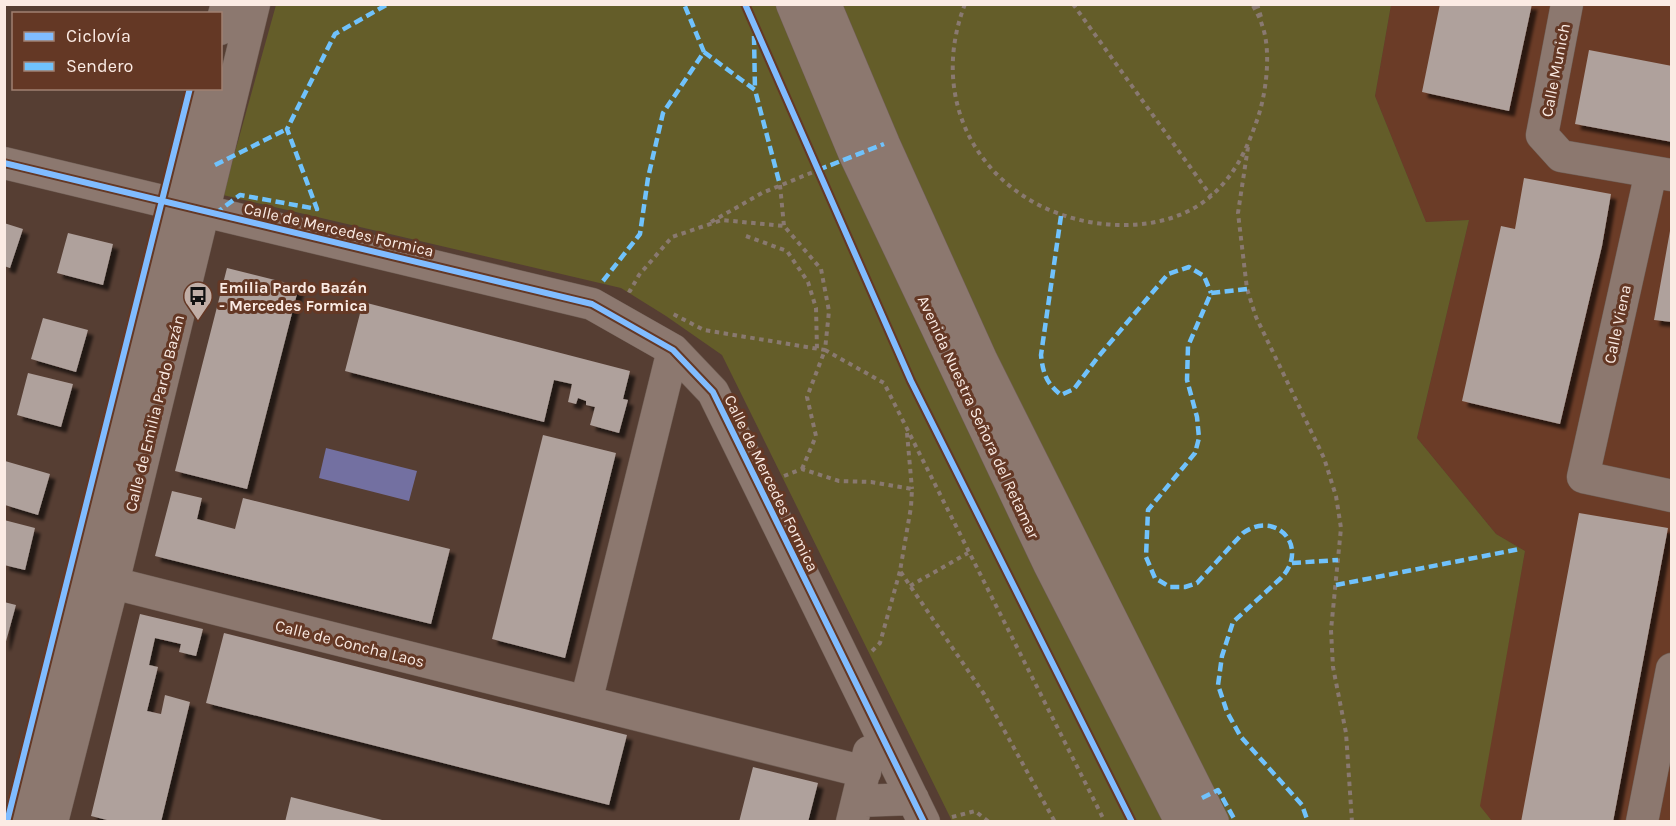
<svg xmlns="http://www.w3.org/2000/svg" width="1676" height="826" viewBox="0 0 1676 826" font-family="Karla,sans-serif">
  <defs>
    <filter id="shadow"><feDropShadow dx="5.5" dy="5.5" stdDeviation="1.5" flood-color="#0009"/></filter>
  </defs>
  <rect width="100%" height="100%" fill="#563e33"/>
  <path fill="#6b3c27" d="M1391 5H1671V821H1492L1479 806 1525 551 1496 534 1417 438 1469 220 1426 222 1375 96Z"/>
  <path fill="#645d29" d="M276 5H1391L1375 96 1426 222 1469 220 1417 438 1496 534 1525 551 1480 806 1492 821H952L722 355 666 316 621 288 223 195Z"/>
  <path fill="#7370a1" d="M326 448 417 471 409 501 319 478Z"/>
  <path fill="#afa19c" filter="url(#shadow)" d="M1440 4H1532L1509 111 1422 92Z
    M1589 50 1672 66V142L1575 124Z
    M1524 178 1611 194 1602 246 1560 424 1462 401 1501 226 1515 229Z
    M4 223 23 229 10 268 4 266Z
    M1670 231H1672V322L1654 320Z
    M68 233 113 244 103 285 57 273Z
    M227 268 299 286 247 489 175 471Z
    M363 302 630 371 623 399 628 400 619 433 590 425 595 407 586 405V401L578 398 576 404 568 402 572 384 554 380 544 422 345 371Z
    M43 318 88 330 76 372 31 359Z
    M28 373 73 384 61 427 17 415Z
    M543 435 616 453 565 658 492 639Z
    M5 461 50 474 38 515 5 505Z
    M172 491 202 498 197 519 235 529 243 498 450 549 431 624 155 556Z
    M1579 513 1668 528 1613 822H1521Z
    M4 520 35 528 25 570 4 565Z
    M4 602 16 605 5 645H4Z
    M140 614 203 629 196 656 179 652 181 644 155 638 149 665 158 667 147 711 161 714 165 695 190 702 161 822H115L91 816Z
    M224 633 627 735 609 805 206 703Z
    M753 767 818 783 808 822H739Z
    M291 797 386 821V822H285Z"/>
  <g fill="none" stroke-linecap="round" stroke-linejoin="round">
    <g stroke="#6f5d54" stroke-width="33">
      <path id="minor" d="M792 4 855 155 1049 564 1181 822
        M825 4 884 144 982 361 1213 822
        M1567 4 1542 135 1561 156 1671 175
        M220 29 227 4
        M4 163 592 304 673 350 713 392 924 822
        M1651 172 1583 477 1672 496
        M113 583 865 772
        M586 702 673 350
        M858 801 913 799
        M22 822 206 88
        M52 822 113 583 254 4
        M852 822 869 752
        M1642 822 1672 669"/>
    </g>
    <path stroke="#897970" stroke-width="4" stroke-dasharray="4.5 4.5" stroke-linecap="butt" d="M965 4C921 118 1001 221 1118 225 1151 226 1186 218 1211 196 1234 176 1246 151 1256 123 1266 97 1272 51 1262 25 1260 18 1256 11 1252 4
      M1073 4 1211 196
      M1257 4 1261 17
      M1248 147 1238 213 1247 289 1256 317 1324 458 1336 496 1341 528 1331 630 1333 667 1346 733 1352 822
      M780 185 784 226
      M711 222 762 193 818 170
      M746 236 787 251 808 282 816 308 817 349
      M628 290 630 291 639 275 672 237 722 220 784 226 821 269 829 311 825 350 704 330 673 314
      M907 433 912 489
      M802 469 816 436 807 397 825 350 884 383 1105 822
      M784 476 802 469 839 481 871 482 912 489 911 507 900 571 984 694 1055 822
      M910 586 968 553
      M872 651 880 643 900 571
      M952 817 975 811 989 822"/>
    <use href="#minor" stroke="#8c786f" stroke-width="32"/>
    <path stroke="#70c2fc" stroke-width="4.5" stroke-dasharray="9 4.5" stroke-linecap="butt" d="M754 36 755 90
      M704 52 755 90 780 185
      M215 165 287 129
      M818 170 884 144
      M215 214 240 195 317 209 287 129 335 34 388 4
      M1061 216 1041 355C1043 373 1046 383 1061 395L1074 389 1098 357 1168 274 1189 267 1204 276 1211 293
      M603 281 640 234 648 178 663 113 704 52 684 4
      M1247 289 1211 293 1188 346 1187 380 1197 417 1199 438 1195 453 1148 510 1146 557 1155 578 1170 587H1185L1197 583 1243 533C1277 509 1310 548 1281 578L1233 622 1222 656 1218 685 1227 712 1241 737 1302 805 1308 822
      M1292 563 1338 560
      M1336 585 1520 549
      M1202 798 1218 790 1236 822"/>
    <g stroke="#643825" stroke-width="10">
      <path id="cycleway" d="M745 4 911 381 1132 822
        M4 163 592 304 673 350 713 392 924 822
        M7 822 190 88"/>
    </g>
    <use href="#cycleway" stroke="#80bcff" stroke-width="6"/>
  </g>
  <defs>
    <g id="bus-pin" transform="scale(1.5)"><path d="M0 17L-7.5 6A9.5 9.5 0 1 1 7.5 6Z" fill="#c1aea6" stroke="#643825"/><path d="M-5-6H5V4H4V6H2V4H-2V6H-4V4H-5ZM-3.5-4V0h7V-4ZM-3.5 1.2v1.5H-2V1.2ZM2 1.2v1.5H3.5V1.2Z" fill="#111"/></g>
  </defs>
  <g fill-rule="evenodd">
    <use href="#bus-pin" x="198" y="296"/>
  </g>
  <g text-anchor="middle" stroke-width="6" stroke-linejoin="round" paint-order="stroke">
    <g font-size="16" fill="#fbebe4" stroke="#643825">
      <text transform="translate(1555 70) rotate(-79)" y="6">Calle Munich</text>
      <text transform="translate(339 229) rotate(13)" y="6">Calle de Mercedes Formica</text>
      <text transform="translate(1617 324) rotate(-78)" y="6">Calle Viena</text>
      <text transform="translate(154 413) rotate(-76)" y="6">Calle de Emilia Pardo Bazán</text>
      <text transform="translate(979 417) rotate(65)" y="6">Avenida Nuestra Señora del Retamar</text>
      <text transform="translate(772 483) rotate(64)" y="6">Calle de Mercedes Formica</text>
      <text transform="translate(350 643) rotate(14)" y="6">Calle de Concha Laos</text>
    </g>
    <g font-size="16" font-weight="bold" fill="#fbebe4" stroke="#643825" text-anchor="start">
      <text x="219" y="293">Emilia Pardo Bazán<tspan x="219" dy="18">- Mercedes Formica</tspan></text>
    </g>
  </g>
  <rect width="1676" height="826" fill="none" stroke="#fbebe4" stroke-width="12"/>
  <rect x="12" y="12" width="210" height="78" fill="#643825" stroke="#a08071" stroke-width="1.5"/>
  <rect x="24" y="32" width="30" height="9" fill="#80bcff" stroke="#a08071" stroke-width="1.5"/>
  <text x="66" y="42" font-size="18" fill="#fbebe4">Ciclovía</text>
  <rect x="24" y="62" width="30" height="9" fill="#70c2fc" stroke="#a08071" stroke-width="1.5"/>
  <text x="66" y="72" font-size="18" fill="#fbebe4">Sendero</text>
</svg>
